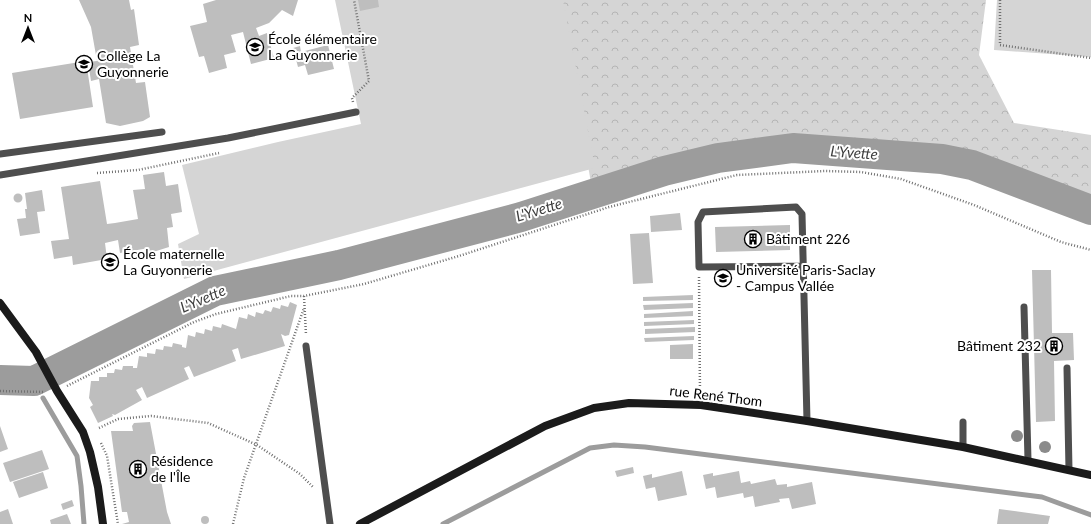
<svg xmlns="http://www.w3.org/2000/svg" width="1091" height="524" viewBox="0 0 1091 524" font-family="Lato,sans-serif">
  <defs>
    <pattern id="forest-crowns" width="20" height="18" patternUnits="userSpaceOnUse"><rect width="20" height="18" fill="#d5d5d5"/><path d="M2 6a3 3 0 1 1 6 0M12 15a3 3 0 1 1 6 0" fill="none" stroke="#b5b5b5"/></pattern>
  </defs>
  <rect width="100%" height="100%" fill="#fff"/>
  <path fill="url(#forest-crowns)" d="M559 0H986L979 55 1014 123 1091 135V222L936 152 802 141 692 156 591 183Z"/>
  <path fill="#d5d5d5" d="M335 0H563L595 168 184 279 178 244 199 234 182 165 278 142 361 124Z
    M997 0H1091V57L994 50Z"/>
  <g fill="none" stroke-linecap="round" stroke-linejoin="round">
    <path stroke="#9c9c9c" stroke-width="5" d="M43 398 77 456 81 486 84 524
      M443 524 590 448 614 445 645 447 1042 497 1091 515"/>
    <path stroke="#9c9c9c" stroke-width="30" d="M0 380 34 381 215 291 339 265 521 217 664 171 718 158 793 148 942 159 972 165 1091 210"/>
  </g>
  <path fill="#bebebe" d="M79 0H129L131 10 134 9 139 45 130 47 136 83 145 82 150 117 143 121 120 126 106 123 99 79 91 81 88 62 97 61 91 27Z
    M216 0H298L293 16 282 10 269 23 256 28 259 36 267 33 274 58 251 64 243 32 231 35 236 52 224 55 227 68 209 73 204 56 199 57 190 26 207 22 203 4Z
    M358 0H378L379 7 360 11Z
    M328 45 334 69 308 75 305 65 298 67 293 48 300 46 301 52Z
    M86 61 93 107 20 119 12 73Z
    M164 172 166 186 178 184 182 212 171 214 173 227 167 228 169 247 150 253 149 248 120 253 118 240 105 243 107 259 73 265 72 256 54 259 51 241 69 239 61 187 100 181 107 224 115 223 138 219 133 190 145 189 143 175Z
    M42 190 45 211 37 212 40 233 20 236 17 219 26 218 25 209H27L25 193Z
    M13.5 198a4.5 4.5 0 1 1 9 0a4.5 4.5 0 1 1-9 0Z
    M680 213 682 230 651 232 650 216Z
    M790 225V250L716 252 715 227Z
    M649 233 653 283 633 284 630 234Z
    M1032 270H1051L1052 333H1073L1074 360 1054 361 1055 421 1036 422Z
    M693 295V300L643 301V297Z
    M290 302 297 305 289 335 285 336 281 334 285 346 241 359 238 348 232 350 236 361 194 377 189 366 184 368 189 379 147 398 142 387 136 390 142 400 115 415 112 414 113 416 98 423 90 407 93 405 89 398 91 381H99V377H107V373H114L115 369 122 370 123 366H133V368H137L139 356 147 357V353L155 354 156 349 163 350 164 346 172 347 173 343 182 345V347L186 348 188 335 195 337 196 332 204 334 205 329 212 331 213 326 221 328 222 324 236 329 239 317 247 319 248 314 255 317 256 312 263 314 265 310 271 312 273 307 280 309 281 305 288 307Z
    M693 303V308L644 310 643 305Z
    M693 311V316L644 318V314Z
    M694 320V324L644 326V322Z
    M695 327V332L645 334V329Z
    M694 336V340L645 342 644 338Z
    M693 344V359H670V345Z
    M150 422 167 512 171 524H122L129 522 127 512H122L111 431H133L132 426 134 423Z
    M0 426 8 449 0 452Z
    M42 450 49 469 10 482 3 463Z
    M633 467 634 473 617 477 615 471Z
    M682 471 687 495 658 501 655 487 646 489 643 476 652 474V478Z
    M739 471 741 483 750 481 751 484 775 479 777 485 787 484V487L812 482 816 504 792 509 789 498 779 499 780 502 755 507 753 496 744 498 743 493 717 498 715 487 706 489 703 475 713 473V476Z
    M43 472 48 488 19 498 13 482Z
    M72 500 74 506 63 510 61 504Z
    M8 509 13 524H0V512Z
    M999 509 1050 516 1048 524H997Z
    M67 514 71 524H51L50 520Z
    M201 520a4 4 0 1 1 8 0a4 4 0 1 1-8 0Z"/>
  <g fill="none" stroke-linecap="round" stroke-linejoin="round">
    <path stroke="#707070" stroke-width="2.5" stroke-dasharray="1 2" stroke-linecap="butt" d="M1000 0V45L1091 58
      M353 102 352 98 369 81 354 0
      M97 173 138 170 219 153
      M699 277 700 394
      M304 296 306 335
      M67 386 194 322 216 314 291 296H304L364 284 459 256 609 207 737 175 825 171 861 172 901 179 974 205 1061 242 1091 250
      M0 391 45 392
      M99 428 118 419 151 416 208 423 257 445 300 474 313 487
      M101 443 107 456 118 524
      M233 524 244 478 304 308"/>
    <path stroke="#4e4e4e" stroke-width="7" d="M0 154 162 132
      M0 175 228 138 356 112
      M804 266 699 267 698 222 703 212 796 207 802 214 807 421
      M1024 307 1028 460
      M306 346 330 524
      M1067 368 1069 470
      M963 422V447"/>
    <path stroke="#1b1b1b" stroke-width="8" d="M0 303 36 352 57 391 83 432 90 452 98 487 103 524
      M360 524 545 426 594 408 629 403 701 405 807 421 963 447 1091 475"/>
  </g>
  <g fill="#8b8b8b">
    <circle cx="1017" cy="436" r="6"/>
    <circle cx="1045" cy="447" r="6"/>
  </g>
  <defs>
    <g id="school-ring" transform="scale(0.9)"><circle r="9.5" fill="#fff" stroke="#000" stroke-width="1.5"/><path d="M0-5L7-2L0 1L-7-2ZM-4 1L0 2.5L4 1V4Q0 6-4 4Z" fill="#000"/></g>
    <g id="building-ring" transform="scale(0.9)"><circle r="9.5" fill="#fff" stroke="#000" stroke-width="1.5"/><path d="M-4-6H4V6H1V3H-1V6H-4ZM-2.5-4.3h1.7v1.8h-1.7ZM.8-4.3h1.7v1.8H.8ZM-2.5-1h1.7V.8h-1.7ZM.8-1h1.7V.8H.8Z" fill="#000"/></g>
    <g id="university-ring" transform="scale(0.9)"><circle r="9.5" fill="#fff" stroke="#000" stroke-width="1.5"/><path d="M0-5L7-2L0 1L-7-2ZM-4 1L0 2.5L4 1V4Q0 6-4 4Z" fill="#000"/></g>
  </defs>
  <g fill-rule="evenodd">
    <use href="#school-ring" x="255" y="47"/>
    <use href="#school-ring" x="84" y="64"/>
    <use href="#building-ring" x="753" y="239"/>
    <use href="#school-ring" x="110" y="262"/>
    <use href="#university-ring" x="723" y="278"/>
    <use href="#building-ring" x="1054" y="346"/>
    <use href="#building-ring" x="138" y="469"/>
  </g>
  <g text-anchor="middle" stroke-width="4" stroke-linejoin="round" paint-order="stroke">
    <g font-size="14" fill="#000" stroke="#fff" text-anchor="start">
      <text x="268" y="44">École élémentaire<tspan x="268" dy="16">La Guyonnerie</tspan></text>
      <text x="97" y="61">Collège La<tspan x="97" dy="16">Guyonnerie</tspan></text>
      <text x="766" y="244">Bâtiment 226</text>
      <text x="123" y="259">École maternelle<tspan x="123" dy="16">La Guyonnerie</tspan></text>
      <text x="736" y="275">Université Paris-Saclay<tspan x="736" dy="16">- Campus Vallée</tspan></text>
      <text x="1041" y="351" text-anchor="end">Bâtiment 232</text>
      <text x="151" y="466">Résidence<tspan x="151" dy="16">de l'Île</tspan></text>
    </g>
    <g font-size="14" fill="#000" stroke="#fff">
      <text transform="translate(716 396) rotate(7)" y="5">rue René Thom</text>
    </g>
    <g font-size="15" font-style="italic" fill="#3d3d3d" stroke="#fff">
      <text transform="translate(854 153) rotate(4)" y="5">L'Yvette</text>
      <text transform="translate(539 210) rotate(-17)" y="5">L'Yvette</text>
      <text transform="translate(203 299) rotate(-23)" y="5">L'Yvette</text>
    </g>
  </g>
  <g transform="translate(28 28)" stroke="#ffffff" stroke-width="3" paint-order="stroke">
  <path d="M0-3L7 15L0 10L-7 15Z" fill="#000000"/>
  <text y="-6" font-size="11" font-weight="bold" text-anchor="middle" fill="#000000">N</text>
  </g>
</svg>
